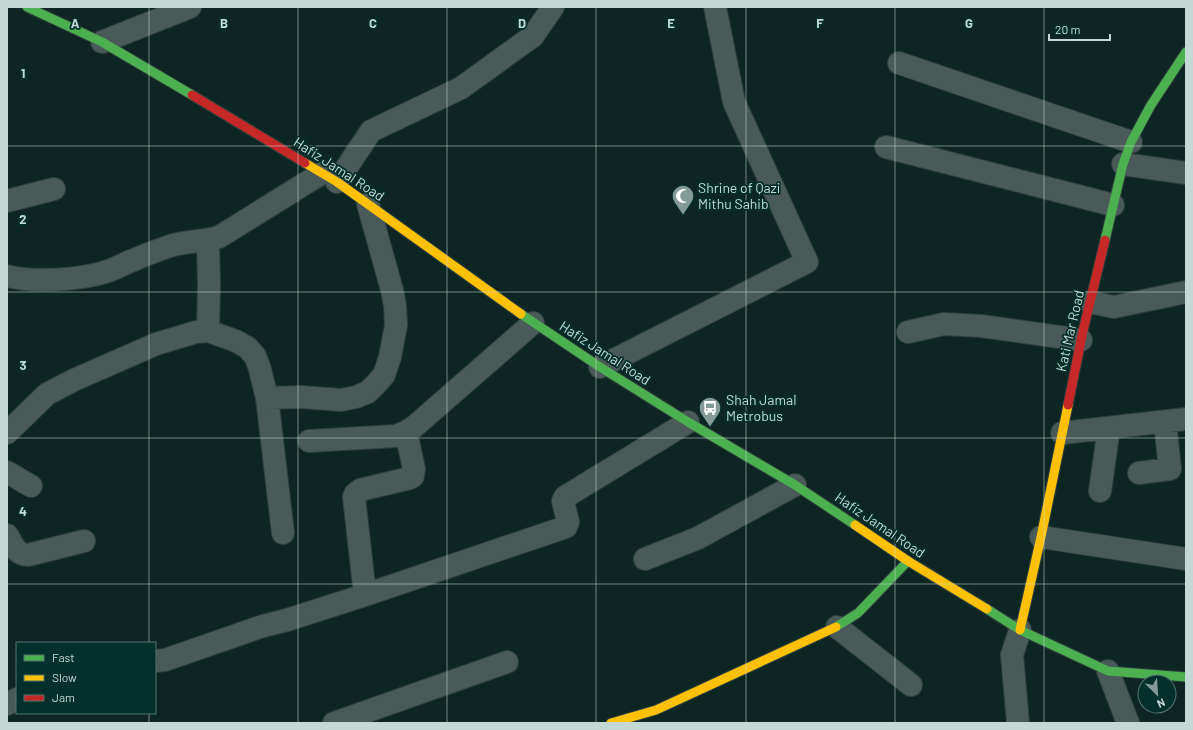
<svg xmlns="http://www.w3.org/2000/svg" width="1193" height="730" viewBox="0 0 1193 730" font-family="Barlow,sans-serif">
  <rect width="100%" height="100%" fill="#0e2623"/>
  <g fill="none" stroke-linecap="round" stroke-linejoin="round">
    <g stroke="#2f403d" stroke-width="24">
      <path id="street" d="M102 42 190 7
        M899 63 1131 142
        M886 147 1113 205
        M1123 164 1186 173
        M337 182 371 131 461 88 533 36 553 7
        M7 201 54 189
        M7 276C33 283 85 280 111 270 119 267 127 262 136 259 147 254 159 250 170 246 186 241 203 242 219 237L322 173
        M1090 302 1114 307 1186 292
        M208 331 209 285 208 241
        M908 332 944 324 981 326 1081 340
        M600 367 807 262 734 102 715 7
        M267 398 301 397 341 400 356 397 368 392 376 384 384 375 390 357 396 325 395 306 392 290 368 204
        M7 433 47 394 74 380 156 344 196 332 208 331 236 341 248 348 255 356 259 366 267 398 283 533
        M1062 433 1186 419
        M309 441 396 436 406 432 415 426 533 323
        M7 472 31 486
        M1139 473 1170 469 1165 422
        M1100 491 1109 428
        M7 535C13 545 16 555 28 555L84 541
        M1041 537 1186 559
        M645 559 698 538 795 485
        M365 595 354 497 355 494 360 490 410 478 413 476 414 469 406 432
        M837 627 911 685
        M155 661 165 660 263 626 287 620 365 595 566 527 568 522 563 501 565 497 688 422
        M1108 671 1128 723
        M7 704 17 699
        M334 723 507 662
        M1018 723 1012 655 1020 630"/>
    </g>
    <g stroke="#2f403d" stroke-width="11">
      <path id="fast" d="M27 7 102 42 192 95
        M1105 240 1123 164 1131 142 1151 105 1186 52
        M521 314 600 367 688 422 795 485 855 525
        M987 609 1020 630 1108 671 1186 677
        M836 627 858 613 908 561"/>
    </g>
    <g stroke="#2f403d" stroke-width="11">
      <path id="slow" d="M305 163 337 182 521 314
        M855 525 908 561 987 609
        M1020 630 1041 537 1068 405
        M611 723 656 710 836 627"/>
    </g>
    <g stroke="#2f403d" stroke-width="11">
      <path id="jam" d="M192 95 305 163
        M1068 405 1083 331 1105 240"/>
    </g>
    <use href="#street" stroke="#4a5a58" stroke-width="22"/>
    <use href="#fast" stroke="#4caf50" stroke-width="9"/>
    <use href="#slow" stroke="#ffc107" stroke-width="9"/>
    <use href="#jam" stroke="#c62828" stroke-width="9"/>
  </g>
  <path fill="none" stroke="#c4d9d5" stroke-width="1" stroke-opacity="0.55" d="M149 7V643M298 7V723M447 7V723M596 7V723M746 7V723M895 7V723M1044 7V723M7 146H1186M7 292H1186M7 438H1186M7 584H1186M149 713V723"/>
  <defs>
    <g id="mosque-pin" transform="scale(1.15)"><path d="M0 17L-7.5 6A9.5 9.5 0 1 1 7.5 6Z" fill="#849a97" stroke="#04302b"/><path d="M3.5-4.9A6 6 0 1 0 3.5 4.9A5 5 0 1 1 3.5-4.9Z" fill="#fff"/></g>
    <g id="bus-pin" transform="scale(1.15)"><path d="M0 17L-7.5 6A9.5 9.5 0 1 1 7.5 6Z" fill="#849a97" stroke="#04302b"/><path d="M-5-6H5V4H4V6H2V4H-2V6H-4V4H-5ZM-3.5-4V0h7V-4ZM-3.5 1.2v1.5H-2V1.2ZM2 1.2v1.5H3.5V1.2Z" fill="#fff"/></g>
  </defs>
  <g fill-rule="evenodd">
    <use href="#mosque-pin" x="683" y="196"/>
    <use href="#bus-pin" x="710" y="408"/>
  </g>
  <g text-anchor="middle" stroke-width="3.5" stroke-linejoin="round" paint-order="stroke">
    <g font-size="14" fill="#c4d9d5" stroke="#04302b">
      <text transform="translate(339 169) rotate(33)" y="5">Hafiz Jamal Road</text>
      <text transform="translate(1070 331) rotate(-77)" y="5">Kati Mar Road</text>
      <text transform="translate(605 353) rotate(33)" y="5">Hafiz Jamal Road</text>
      <text transform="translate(880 525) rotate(34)" y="5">Hafiz Jamal Road</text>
    </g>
    <g font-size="14" fill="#c4d9d5" stroke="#04302b" text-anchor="start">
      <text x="698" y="193">Shrine of Qazi<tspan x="698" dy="16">Mithu Sahib</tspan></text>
      <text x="726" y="405">Shah Jamal<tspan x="726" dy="16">Metrobus</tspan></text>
    </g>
  </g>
  <g font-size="13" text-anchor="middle" font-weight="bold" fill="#c4d9d5" stroke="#04302b" stroke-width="3.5" stroke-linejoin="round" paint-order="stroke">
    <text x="75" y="28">A</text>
    <text x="224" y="28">B</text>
    <text x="373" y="28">C</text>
    <text x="522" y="28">D</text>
    <text x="671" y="28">E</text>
    <text x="820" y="28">F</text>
    <text x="969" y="28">G</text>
    <text x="23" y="78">1</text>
    <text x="23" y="224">2</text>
    <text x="23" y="370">3</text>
    <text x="23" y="516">4</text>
  </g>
  <rect width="1193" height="730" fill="none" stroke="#c4d9d5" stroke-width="16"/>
  <rect x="16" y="642" width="140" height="72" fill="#04302b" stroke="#51746f"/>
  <rect x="24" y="655" width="20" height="6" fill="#4caf50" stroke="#51746f"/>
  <text x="52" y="662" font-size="12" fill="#c4d9d5">Fast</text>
  <rect x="24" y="675" width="20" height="6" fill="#ffc107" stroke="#51746f"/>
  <text x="52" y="682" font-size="12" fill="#c4d9d5">Slow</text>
  <rect x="24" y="695" width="20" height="6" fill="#c62828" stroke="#51746f"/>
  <text x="52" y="702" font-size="12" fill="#c4d9d5">Jam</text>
  <g transform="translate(1157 694) rotate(155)"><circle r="19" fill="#04302b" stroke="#51746f"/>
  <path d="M0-3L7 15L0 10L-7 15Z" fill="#849a97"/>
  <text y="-6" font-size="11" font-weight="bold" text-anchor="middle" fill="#c4d9d5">N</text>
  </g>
  <path d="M1049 34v6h61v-6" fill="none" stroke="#c4d9d5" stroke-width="2"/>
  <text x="1055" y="34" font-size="12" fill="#c4d9d5" stroke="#04302b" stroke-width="3" paint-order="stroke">20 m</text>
</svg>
